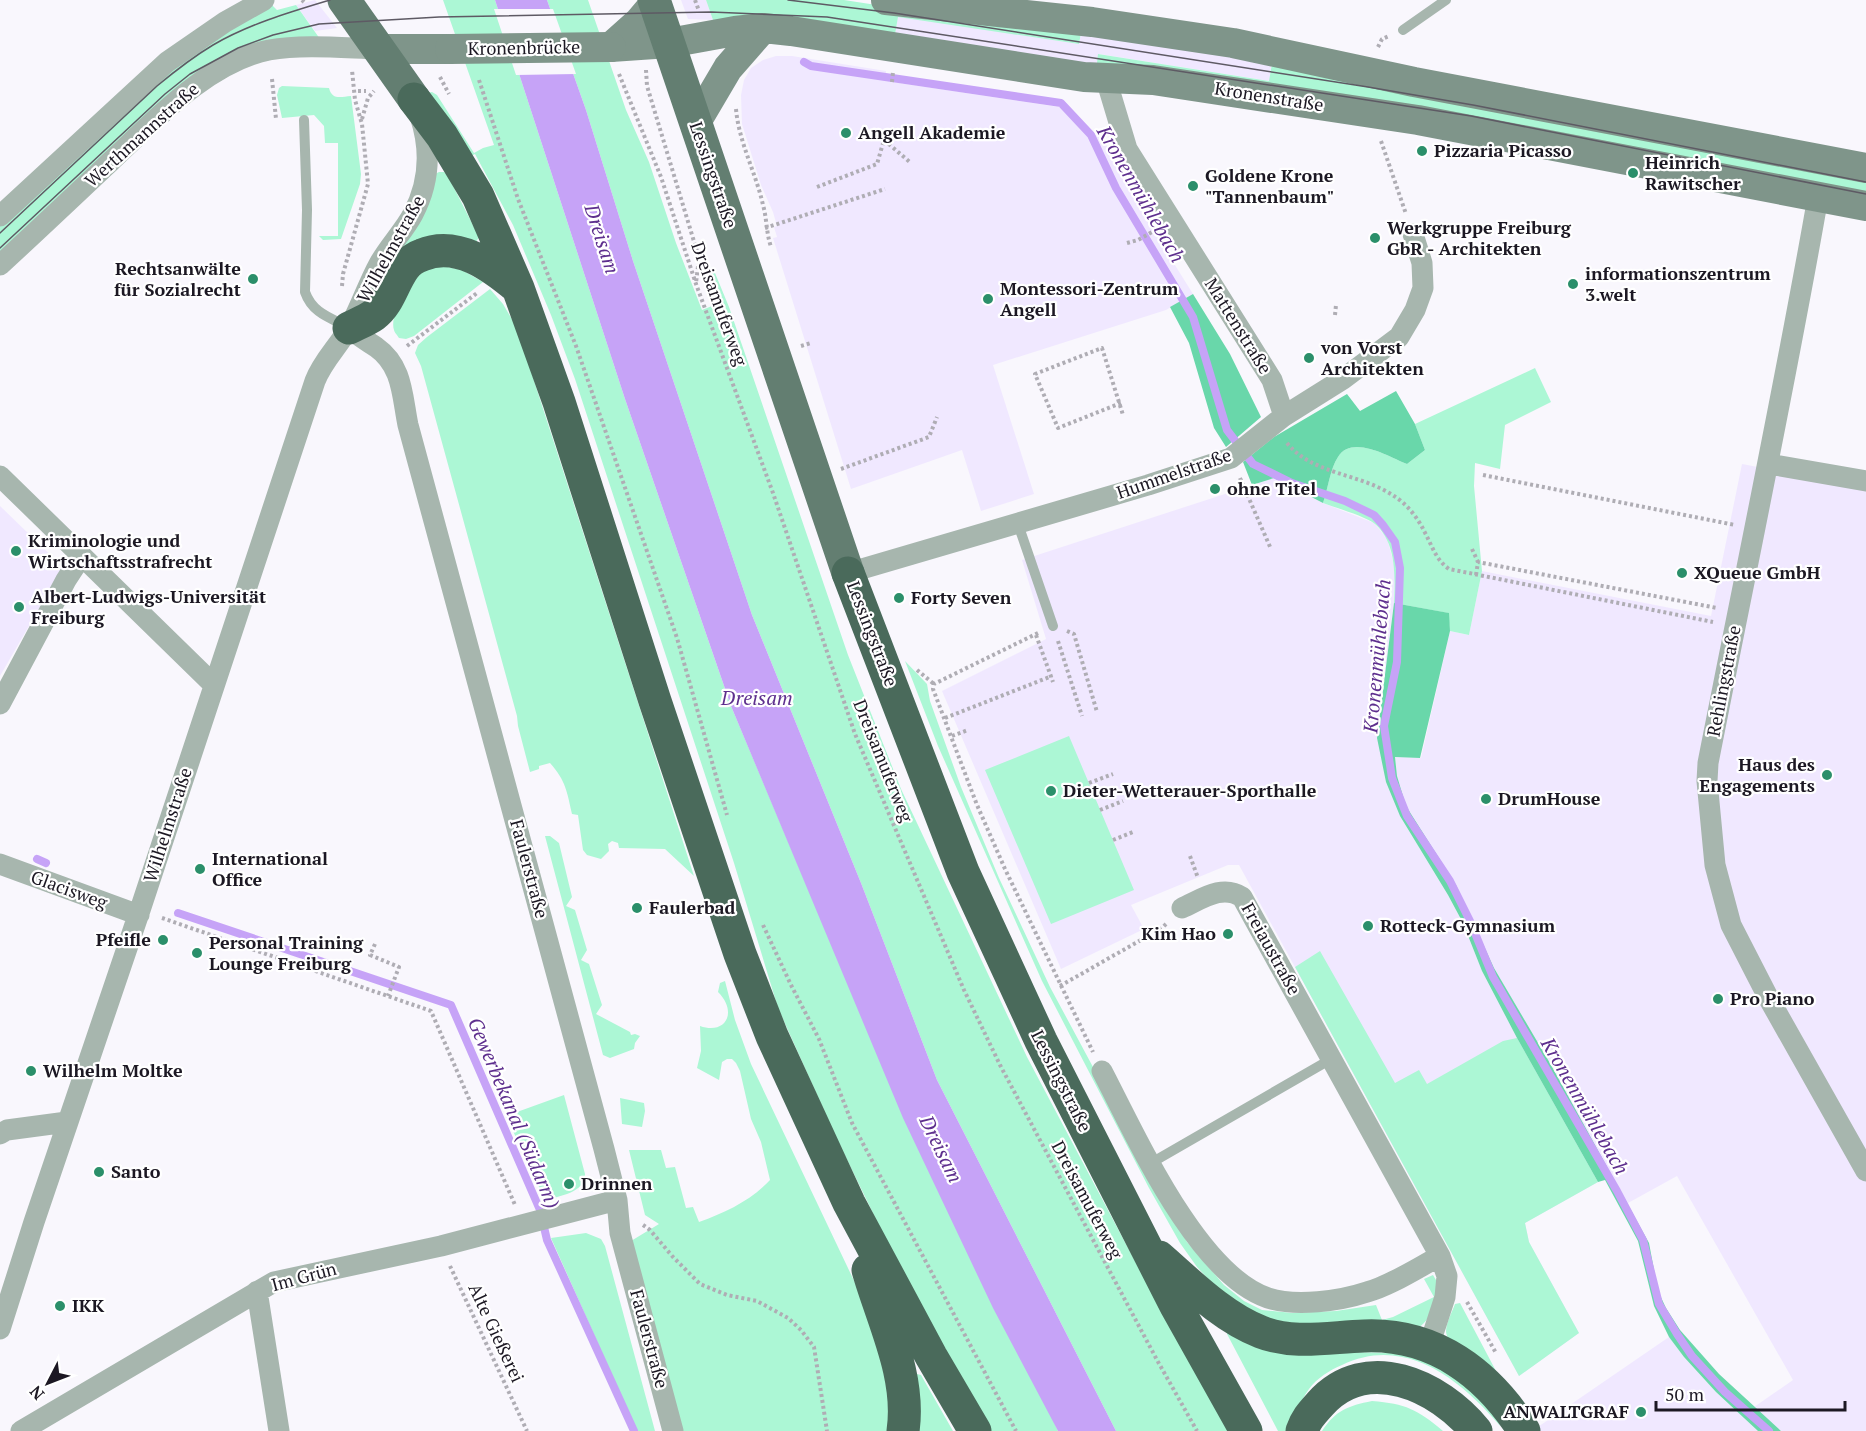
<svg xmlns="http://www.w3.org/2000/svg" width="1866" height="1431" viewBox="0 0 1866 1431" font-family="'PT Serif',serif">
  <rect width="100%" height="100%" fill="#f9f7fd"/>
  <path fill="#f0e8ff" d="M315 0 337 28 315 31 296 5Z
    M681 0H706L713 20 688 19Z
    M898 16 1079 44 1082 27 1273 58 1270 81 1099 54 1096 72 894 40Z
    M776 56H792L886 71V80L892 82 1059 107 1072 111 1095 135 1099 133 1125 174 1150 225 1193 294 1166 310 993 365 1034 494 981 511 962 450 851 489 773 238 777 237 774 227 777 226 773 212 761 185 742 124 741 95 744 80 751 68 763 60Z
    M1742 464 1866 488V1431H1781L1754 1407 1793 1380 1677 1176 1628 1203 1494 968 1456 885 1406 806 1397 776 1395 757 1421 758 1450 631 1469 635 1482 571 1711 616Z
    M1274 478 1323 503 1374 523 1387 538 1395 568 1394 603 1377 738 1400 816 1448 895 1463 923 1482 971 1517 1038 1598 1182 1525 1223 1529 1242 1579 1333 1519 1376 1239 865H1228L1131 905 1144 929 1061 969 942 691 1046 639 1022 560Z
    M0 506 63 567 0 676Z
    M1669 1337 1684 1357 1716 1392 1758 1431H1532Z"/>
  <path fill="#acf7d5" d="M443 0H495L625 399 731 706 806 884 1058 1431H988L889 1246 835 1135 778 1008 734 863 575 379 551 315 513 225 475 154 471 156 426 93 432 92 437 95 474 153 483 148 494 145Z
    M547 0H588L626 110 649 162 676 243 702 310 712 306V283L710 274 715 273 729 307 848 655 901 789 1027 1057 1164 1316 1229 1431H1116L937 1080 861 883 752 615 633 261 586 110Z
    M706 0H844L896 8 1082 27 1079 44 898 17 894 40 713 20Z
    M272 5 277 10 296 5 320 39 248 50 0 256V226L155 82 185 57Z
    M1098 54 1269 81 1273 58 1866 176V199L1096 72Z
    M282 86 329 88C332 100 340 97 351 96L361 174 360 184 341 239 323 240 319 236H338V143H325L324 126 314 115 282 118 277 95 279 88Z
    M439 172H444L448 176 479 237 476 242 389 261 435 174Z
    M424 262 462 270 483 282 414 336 406 339 399 338C398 336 394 332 394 330 388 314 416 276 424 262Z
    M490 289 503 304 517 328 694 876 665 849 619 848 618 843 612 841 608 844 609 851 601 859 587 855 583 850 578 815 572 814C567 792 566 781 550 763L539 766V769L530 772 518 726 517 716 421 366 415 353 418 345 427 337Z
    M1535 368 1551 402 1505 425 1500 469 1475 463 1474 486 1482 571 1469 635 1450 631 1448 613 1394 603C1395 577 1397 543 1375 524 1365 516 1336 508 1323 503 1328 489 1330 469 1338 457 1352 434 1389 457 1407 464L1425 450 1415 424Z
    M905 661 927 684 930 701 961 787 999 878 1050 987 1187 1242 1224 1285 1244 1301 1262 1310 1293 1313 1336 1311 1376 1305 1382 1320 1393 1317 1434 1297 1424 1279 1433 1275 1439 1285C1435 1304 1433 1319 1415 1330L1286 1326 1262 1321 1223 1295 1197 1267 1180 1243 1149 1188 1042 981 938 746Z
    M1069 736 1134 890 1051 924 985 770Z
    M545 836H550L559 843 572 897 566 906 575 910 587 950 581 960 589 964 602 1005 596 1014 630 1032 631 1035 635 1034 640 1036 635 1043 634 1049 610 1058 603 1055Z
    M1320 951 1395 1083 1419 1070 1427 1084 1503 1041 1517 1038 1598 1182 1525 1223 1529 1242 1579 1333 1519 1376 1295 967Z
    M725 981 735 1020 751 1064 857 1287 889 1372 890 1431H681L631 1241 659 1224 645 1215 629 1150H661L666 1168 675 1167 686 1208 693 1207 699 1222C726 1212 750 1201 770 1180L761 1142 751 1119 740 1071 736 1063 732 1059H727L722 1062 719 1080 697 1068 701 1051 700 1026C726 1035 738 1012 718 992L720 983Z
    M564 1095 585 1174C585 1193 559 1196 545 1200L506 1116Z
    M620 1098 644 1103 645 1111 642 1127 622 1124Z
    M586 1233 601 1239 605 1246 655 1431H637L551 1238Z
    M1460 1303 1496 1371 1491 1374C1478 1364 1448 1348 1446 1332 1446 1323 1452 1312 1455 1304Z
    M1227 1329 1342 1352 1404 1353 1437 1364 1484 1398 1501 1427C1462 1381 1406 1334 1342 1365 1330 1370 1317 1378 1309 1389 1300 1401 1295 1418 1289 1431H1278L1227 1334Z
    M917 1374 921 1375 953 1431H914L915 1377Z
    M1372 1401C1406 1404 1417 1409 1443 1431H1322C1336 1410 1348 1406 1372 1401Z"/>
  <path fill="#69d7aa" d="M1193 294 1230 354 1261 417 1226 447 1214 428 1189 343 1170 307Z
    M1396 391 1415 424 1425 450 1407 464C1389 457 1352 434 1338 457 1330 469 1328 489 1323 503L1274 478 1252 485 1243 462 1274 437 1347 394 1360 411Z
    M1394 603 1449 613 1450 631 1420 758 1395 757 1397 776 1406 806 1456 885 1494 968 1551 1065 1649 1243 1658 1291 1666 1308 1680 1330 1719 1374 1781 1431H1758L1716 1392 1684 1357 1669 1337 1654 1306 1638 1241 1605 1180 1598 1182 1517 1038 1482 971 1463 923 1448 895 1400 816 1386 782 1377 738Z"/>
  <path fill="#c6a3f7" d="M495 0H547L586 110 633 261 752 615 861 883 937 1080 1116 1431H1058L993 1308 903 1118 731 706 625 399Z"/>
  <path fill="#f9f7fd" d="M494 9H553L576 74 516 75Z"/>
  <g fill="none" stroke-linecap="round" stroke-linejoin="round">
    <path stroke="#c6a3f7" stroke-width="8" d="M804 62 811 66 1061 103 1091 135 1116 188 1193 317 1227 430 1253 464 1292 483 1345 501 1374 515 1383 525 1395 542 1400 568 1397 662 1384 726 1392 778 1407 816 1450 881 1470 921 1493 977 1617 1191 1643 1240 1659 1304 1677 1334 1692 1356 1725 1392 1769 1431
      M37 859 46 863
      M178 913 451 1005 540 1210 547 1240 634 1431"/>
    <path stroke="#afadb4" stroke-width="4" stroke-dasharray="3 3" stroke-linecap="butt" d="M302 0 304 2
      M695 0 699 11
      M1378 47 1382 39 1389 36
      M646 70 647 86 699 258 696 283
      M619 74 661 177 696 284 773 493 855 734 964 990 1000 1065 1157 1360 1197 1431
      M440 77 449 94
      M272 79 276 119
      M479 80 518 199 576 346 677 638 727 815
      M892 82 893 72
      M358 91H366
      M736 109C739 143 756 173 763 205 767 219 766 232 771 247
      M362 119 368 98 374 91
      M884 140 911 163
      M1381 141 1406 214
      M817 187 877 164 886 133
      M765 228 885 189
      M1127 243 1138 240 1154 231
      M342 286 343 274 368 184 362 124 355 100 352 70
      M1335 315 1336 305
      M407 346 477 293
      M801 346 811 343
      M1121 403 1058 428 1035 374 1102 348 1123 415
      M1287 443C1313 475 1360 473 1394 496 1406 503 1418 518 1424 531 1432 545 1435 559 1449 569L1713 622
      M841 469 929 437 937 417
      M1483 475 1735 525
      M1240 478 1271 549
      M1472 549 1478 562
      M1476 575 1478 562 1717 608
      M1067 631 1074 634 1097 712
      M1038 633 934 684 933 689 977 805 1005 869 1093 1052
      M1036 635 1053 682
      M1058 641 1082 716
      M917 670 934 684
      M945 718 1052 676
      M952 736 968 730
      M1089 783 1113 774
      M1100 810 1123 801
      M1113 840 1133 832
      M1190 856 1198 878
      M162 918 431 1011 515 1205
      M763 925 791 985 819 1039 852 1123 1016 1431
      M375 944 370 955 399 967 388 996
      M1060 986 1162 928 1168 922
      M643 1225 650 1230 673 1257 700 1284 727 1295 757 1301 788 1318 801 1330 814 1347 827 1431
      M450 1266 527 1431
      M1467 1302 1496 1353"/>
    <path stroke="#a7b6ae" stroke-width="10" d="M1403 30 1446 0
      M304 120 307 210 305 292C312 312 328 317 346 326
      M1018 524 1053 626
      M1151 1163 1333 1058"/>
    <path stroke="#a7b6ae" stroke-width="21" d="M1106 79 1127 149 1272 380 1284 416
      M1818 197C1785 386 1745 574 1708 763L1707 781 1715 865 1731 925 1769 999 1866 1171
      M0 216 167 62 225 22 264 0
      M0 265C37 231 74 196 110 162 154 121 208 62 269 50 304 44 343 48 379 49
      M349 328C358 336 367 341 376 347 403 366 402 396 408 425L604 1149 617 1200 620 1233 673 1431
      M1769 464 1866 481
      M0 476 214 685
      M848 573 1148 485 1231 458 1284 416 1343 379 1399 337 1415 310 1423 288 1422 263 1413 234
      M0 704 66 580 81 557
      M0 864 139 915
      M1182 908C1202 899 1222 884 1242 897L1440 1256 1447 1276 1445 1297 1429 1346
      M1102 1071C1136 1136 1197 1274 1268 1298 1296 1307 1340 1301 1367 1292 1390 1286 1419 1267 1440 1256
      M0 1134 7 1130 67 1122
      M257 1291 279 1431
      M0 1329 34 1222 140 910 315 381C323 360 339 346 350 326 361 306 368 284 379 264 389 246 404 231 413 214 430 182 431 149 420 116
      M21 1431 274 1282 441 1246 617 1200"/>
    <path stroke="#7f958a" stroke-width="30" d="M886 0 1092 22 1233 43 1414 82 1866 168
      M611 47 669 43 735 31 763 28 791 31 1084 77 1153 80 1418 120 1866 206
      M611 47 639 22 655 3
      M379 49H450
      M695 124 728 68 763 28"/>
    <path stroke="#637e71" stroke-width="33" d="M344 0 414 99
      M654 0 848 573"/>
    <path stroke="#4a6a5b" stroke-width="33" d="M414 99 442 136 478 196 518 288 559 402 655 701 740 954 772 1036 849 1203 931 1356 975 1431
      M349 328C357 324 367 320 374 315 389 304 393 283 404 268 408 262 416 257 422 255 457 240 492 266 518 288
      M848 573 963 872 1041 1041 1176 1306 1246 1431
      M1159 1257C1189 1283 1222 1317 1261 1332 1294 1345 1330 1337 1364 1336 1435 1333 1488 1374 1524 1431
      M868 1270C883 1322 911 1376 903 1431
      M1302 1431C1306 1419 1312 1413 1320 1404 1366 1352 1439 1385 1476 1431"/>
    <path stroke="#5e5a64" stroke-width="1.5" d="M788 0 894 13 1368 87 1473 105 1866 182
      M0 233 157 86C175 71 193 57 213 45 249 24 290 12 330 0
      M0 248 165 94 190 74 238 48 273 35 319 24 439 17 711 12 827 17 1471 116 1866 194"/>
    <path stroke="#7f958a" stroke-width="30" d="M450 49 611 47"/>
  </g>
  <g fill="#2b8f6a" stroke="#fff" stroke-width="2">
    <circle cx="846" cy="133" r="6"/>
    <circle cx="1422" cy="151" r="6"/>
    <circle cx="1633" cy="173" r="6"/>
    <circle cx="1193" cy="186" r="6"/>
    <circle cx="1375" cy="238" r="6"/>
    <circle cx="253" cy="279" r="6"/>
    <circle cx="1573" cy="284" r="6"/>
    <circle cx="988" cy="299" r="6"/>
    <circle cx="1309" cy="358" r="6"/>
    <circle cx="1215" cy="489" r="6"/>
    <circle cx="16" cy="551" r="6"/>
    <circle cx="1682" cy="573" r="6"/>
    <circle cx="899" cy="598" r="6"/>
    <circle cx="19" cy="607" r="6"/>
    <circle cx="1827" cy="775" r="6"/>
    <circle cx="1051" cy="791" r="6"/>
    <circle cx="1486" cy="799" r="6"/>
    <circle cx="200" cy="869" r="6"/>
    <circle cx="637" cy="908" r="6"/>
    <circle cx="1368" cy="926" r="6"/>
    <circle cx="1228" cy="934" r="6"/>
    <circle cx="163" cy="940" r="6"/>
    <circle cx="197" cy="953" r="6"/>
    <circle cx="1718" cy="999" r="6"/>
    <circle cx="31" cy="1071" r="6"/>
    <circle cx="99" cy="1172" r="6"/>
    <circle cx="569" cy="1184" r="6"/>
    <circle cx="60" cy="1306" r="6"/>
    <circle cx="1641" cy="1412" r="6"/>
  </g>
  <g text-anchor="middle" stroke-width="4.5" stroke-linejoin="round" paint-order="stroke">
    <g font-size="18" fill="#1c1823" stroke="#fff">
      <text transform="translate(524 48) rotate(-1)" y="6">Kronenbrücke</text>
      <text transform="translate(1269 97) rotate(9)" y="6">Kronenstraße</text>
      <text transform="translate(142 135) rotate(-42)" y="6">Werthmannstraße</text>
      <text transform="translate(713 175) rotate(71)" y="6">Lessingstraße</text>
      <text transform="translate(391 249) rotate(-61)" y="6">Wilhelmstraße</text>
      <text transform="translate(719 304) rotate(70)" y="6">Dreisamuferweg</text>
      <text transform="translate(1238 326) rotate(58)" y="6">Mattenstraße</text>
      <text transform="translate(1174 474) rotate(-19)" y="6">Hummelstraße</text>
      <text transform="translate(872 634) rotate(69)" y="6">Lessingstraße</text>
      <text transform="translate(1724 681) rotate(-79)" y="6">Rehlingstraße</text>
      <text transform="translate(883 761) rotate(68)" y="6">Dreisamuferweg</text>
      <text transform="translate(168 825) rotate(-72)" y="6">Wilhelmstraße</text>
      <text transform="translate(529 869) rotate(75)" y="6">Faulerstraße</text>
      <text transform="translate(69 890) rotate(20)" y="6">Glacisweg</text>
      <text transform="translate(1271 949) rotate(61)" y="6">Freiaustraße</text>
      <text transform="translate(1061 1081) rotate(63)" y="6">Lessingstraße</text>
      <text transform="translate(1087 1200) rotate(62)" y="6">Dreisamuferweg</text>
      <text transform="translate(304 1277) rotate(-15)" y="6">Im Grün</text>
      <text transform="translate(496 1333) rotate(65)" y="6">Alte Gießerei</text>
      <text transform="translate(649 1339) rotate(75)" y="6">Faulerstraße</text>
    </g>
    <g font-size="18" font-weight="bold" fill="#1c1823" stroke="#fff" text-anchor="start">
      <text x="858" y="139">Angell Akademie</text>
      <text x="1434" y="157">Pizzaria Picasso</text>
      <text x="1645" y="169">Heinrich<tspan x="1645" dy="21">Rawitscher</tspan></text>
      <text x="1205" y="182">Goldene Krone<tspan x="1205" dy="21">"Tannenbaum"</tspan></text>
      <text x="1387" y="234">Werkgruppe Freiburg<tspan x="1387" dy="21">GbR - Architekten</tspan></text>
      <text x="241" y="275" text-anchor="end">Rechtsanwälte<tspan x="241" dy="21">für Sozialrecht</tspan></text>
      <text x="1585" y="280">informationszentrum<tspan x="1585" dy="21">3.welt</tspan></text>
      <text x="1000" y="295">Montessori-Zentrum<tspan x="1000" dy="21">Angell</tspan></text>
      <text x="1321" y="354">von Vorst<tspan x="1321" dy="21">Architekten</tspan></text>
      <text x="1227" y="495">ohne Titel</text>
      <text x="28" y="547">Kriminologie und<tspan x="28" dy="21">Wirtschaftsstrafrecht</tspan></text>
      <text x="1694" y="579">XQueue GmbH</text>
      <text x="31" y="603">Albert-Ludwigs-Universität<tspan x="31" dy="21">Freiburg</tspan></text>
      <text x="911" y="604">Forty Seven</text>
      <text x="1815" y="771" text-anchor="end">Haus des<tspan x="1815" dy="21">Engagements</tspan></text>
      <text x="1063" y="797">Dieter-Wetterauer-Sporthalle</text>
      <text x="1498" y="805">DrumHouse</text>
      <text x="212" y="865">International<tspan x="212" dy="21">Office</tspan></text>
      <text x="649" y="914">Faulerbad</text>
      <text x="1380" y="932">Rotteck-Gymnasium</text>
      <text x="1216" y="940" text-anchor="end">Kim Hao</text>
      <text x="151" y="946" text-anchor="end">Pfeifle</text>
      <text x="209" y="949">Personal Training<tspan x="209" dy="21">Lounge Freiburg</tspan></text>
      <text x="1730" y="1005">Pro Piano</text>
      <text x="43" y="1077">Wilhelm Moltke</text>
      <text x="111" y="1178">Santo</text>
      <text x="581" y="1190">Drinnen</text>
      <text x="72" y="1312">IKK</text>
      <text x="1629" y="1418" text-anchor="end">ANWALTGRAF</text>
    </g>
    <g font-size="20" font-style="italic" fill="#5e2f8e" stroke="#fff">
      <text transform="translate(1141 194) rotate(60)" y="7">Kronenmühlebach</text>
      <text transform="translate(602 239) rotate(72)" y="7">Dreisam</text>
      <text transform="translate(1377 656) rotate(-85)" y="7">Kronenmühlebach</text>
      <text x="757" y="705">Dreisam</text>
      <text transform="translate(1585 1106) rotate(60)" y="7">Kronenmühlebach</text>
      <text transform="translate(514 1113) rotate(67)" y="7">Gewerbekanal (Südarm)</text>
      <text transform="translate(941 1149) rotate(64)" y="7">Dreisam</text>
    </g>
  </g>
  <g transform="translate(48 1383) rotate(228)" stroke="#ffffff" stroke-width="4.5" paint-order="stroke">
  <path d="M0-4.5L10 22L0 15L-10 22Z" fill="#1c1823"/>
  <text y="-9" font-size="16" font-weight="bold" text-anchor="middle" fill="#1c1823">N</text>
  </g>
  <path d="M1656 1401v9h189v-9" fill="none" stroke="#1c1823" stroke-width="3"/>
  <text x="1665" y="1401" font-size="18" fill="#1c1823" stroke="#ffffff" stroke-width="4.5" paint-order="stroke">50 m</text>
</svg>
